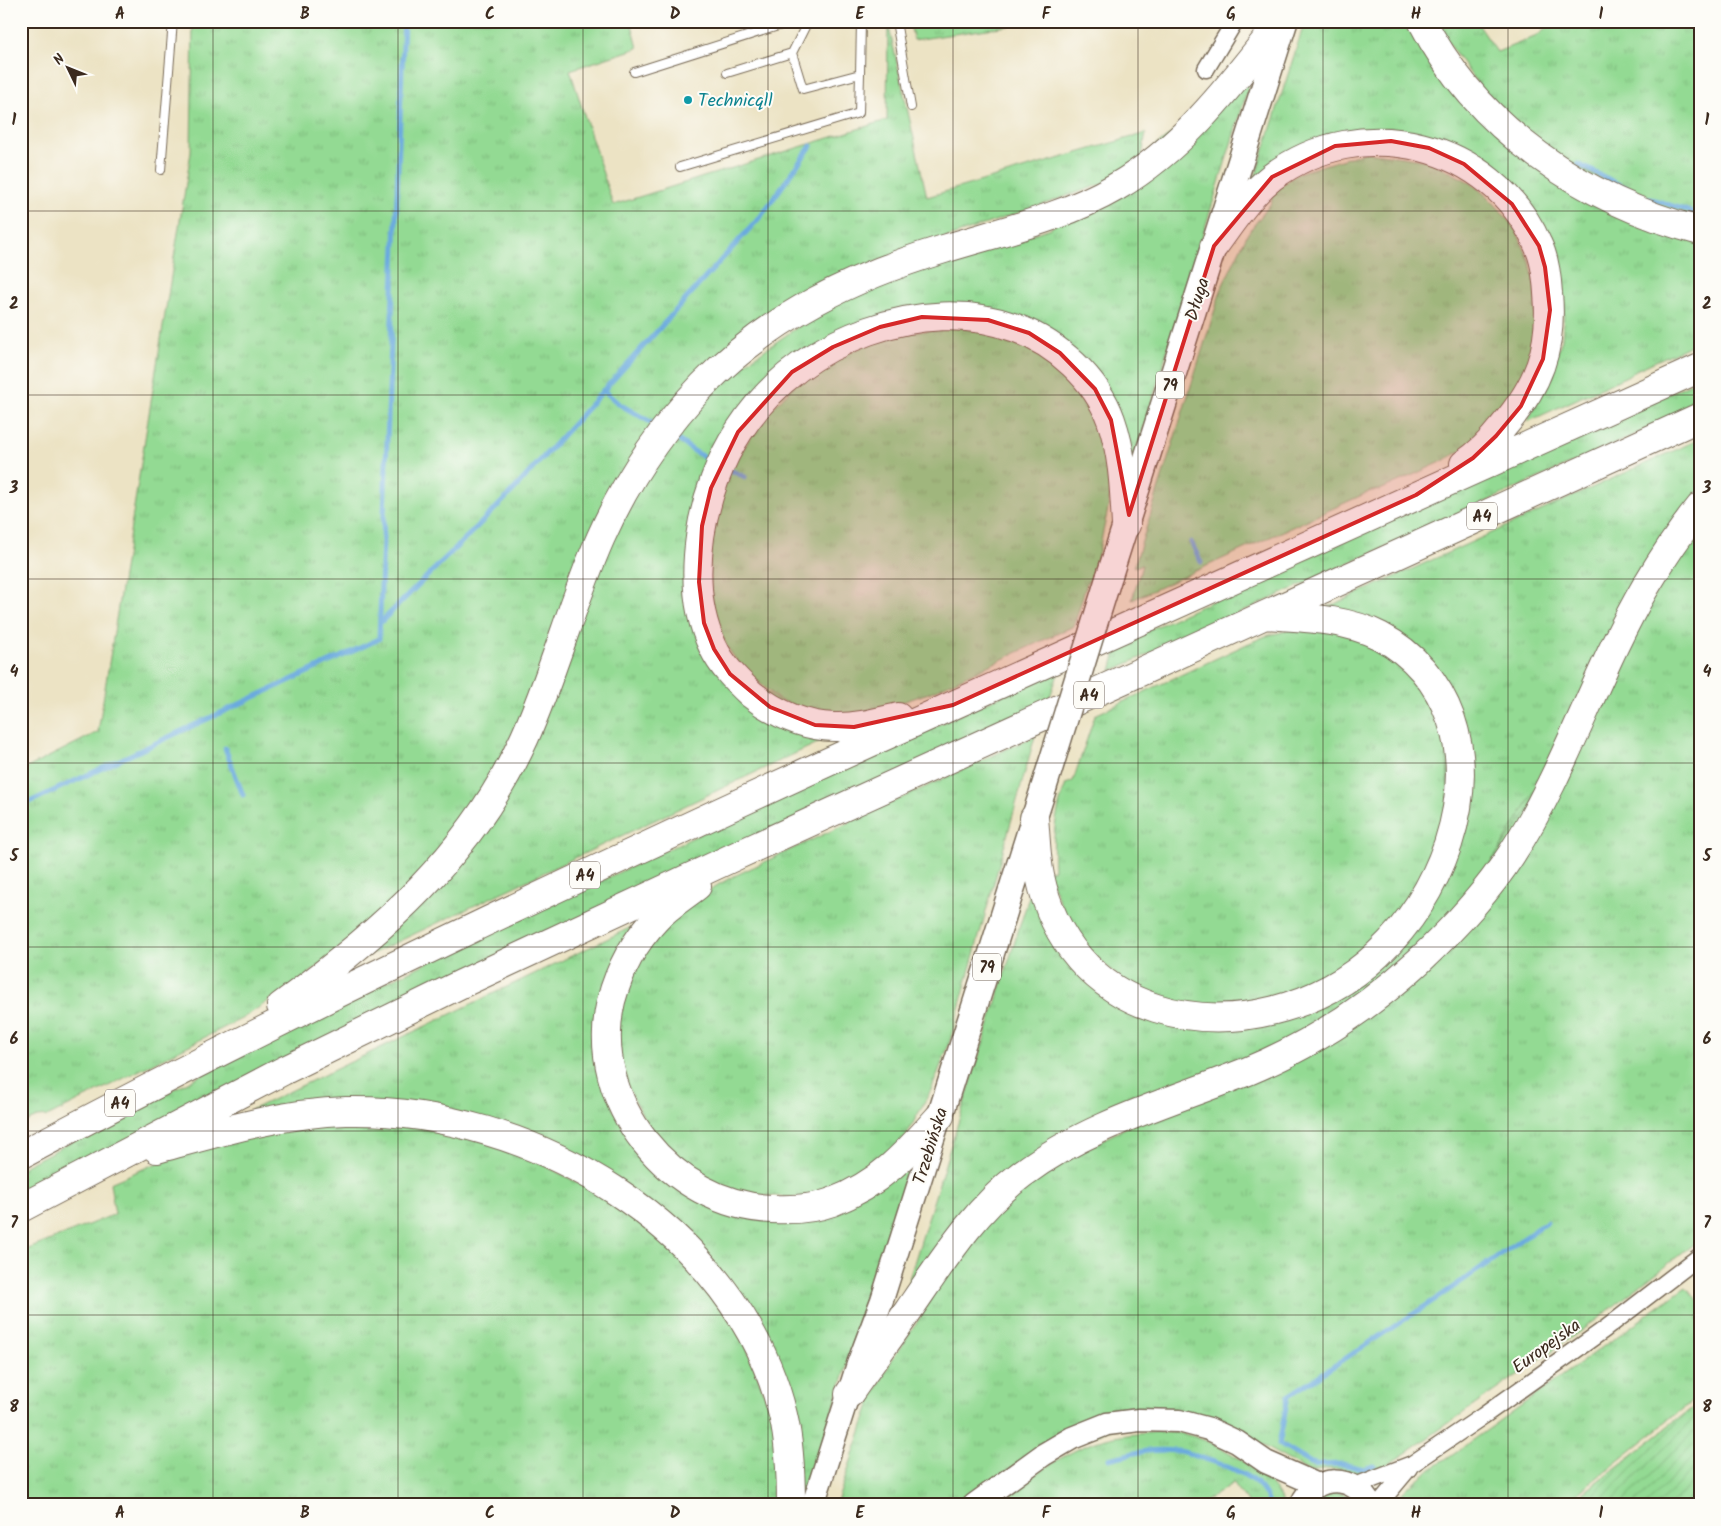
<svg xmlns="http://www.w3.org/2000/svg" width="1721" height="1526" viewBox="0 0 1721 1526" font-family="Kalam,sans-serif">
  <defs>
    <pattern id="grass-tufts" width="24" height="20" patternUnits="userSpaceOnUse" patternTransform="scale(1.25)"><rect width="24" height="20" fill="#93da93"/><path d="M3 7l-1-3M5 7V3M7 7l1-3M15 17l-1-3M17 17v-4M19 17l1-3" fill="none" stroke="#80bb7e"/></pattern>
    <pattern id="garden-furrows" width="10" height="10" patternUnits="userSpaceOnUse" patternTransform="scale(1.25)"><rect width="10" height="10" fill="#93da93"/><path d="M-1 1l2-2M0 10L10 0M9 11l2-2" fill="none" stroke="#80bb7e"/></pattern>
  </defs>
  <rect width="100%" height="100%" fill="#fdfcf7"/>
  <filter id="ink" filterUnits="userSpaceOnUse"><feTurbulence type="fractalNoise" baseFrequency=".02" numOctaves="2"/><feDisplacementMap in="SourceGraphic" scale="10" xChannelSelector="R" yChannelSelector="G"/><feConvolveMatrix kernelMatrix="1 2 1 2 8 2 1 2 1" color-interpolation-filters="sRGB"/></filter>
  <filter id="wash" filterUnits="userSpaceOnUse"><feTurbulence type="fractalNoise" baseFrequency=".0096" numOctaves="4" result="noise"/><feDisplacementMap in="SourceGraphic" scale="20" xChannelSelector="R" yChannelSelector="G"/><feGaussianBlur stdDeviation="1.12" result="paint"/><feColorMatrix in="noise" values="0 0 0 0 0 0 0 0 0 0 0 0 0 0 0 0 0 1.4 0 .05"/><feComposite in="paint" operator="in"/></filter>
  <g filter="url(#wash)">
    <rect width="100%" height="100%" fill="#ece3c4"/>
    <path fill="url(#grass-tufts)" stroke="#678258" d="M193 21H631L638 48 570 70 613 205 887 120 888 23 927 197 1146 133 1141 161 1108 182 870 264 690 383 479 800 400 897 305 977 243 1018 49 1116 37 1117 21 1124V771L98 732 191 152Z
      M909 21H1014V25L914 40Z
      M1305 21H1414L1470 103 1700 239V341L1636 370 1627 376 1527 422 1550 377 1562 339 1564 312 1560 280 1552 247 1540 221 1522 196 1418 133 1391 128 1346 130 1318 139 1255 178Z
      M1433 21H1476L1497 52 1537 36 1554 21H1700V220L1661 209 1553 155 1484 93Z
      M1254 69 1133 462 1063 340 886 312 716 448 702 644 828 738 355 962 452 868 644 472 721 380 840 298 1051 228Z
      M1367 152 1430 161 1471 183 1489 198 1502 212 1517 232 1530 262 1535 284 1536 333 1528 368 1511 403 1476 443 1439 463 1380 490 1371 491 1132 600 1142 565 1134 567 1222 287 1248 233 1272 202 1271 194 1298 173Z
      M957 327 1010 337 1066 371 1100 420 1110 481 1109 504 1093 578 1087 583 1074 626 929 693 875 711 843 717 821 715 779 700 741 667 727 647 717 624 712 602 710 567 712 533 728 475 760 421 806 374 884 336Z
      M1700 379V405L1111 671 1118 644Z
      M1700 439V495L1525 816 1440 930 1309 1033 1102 1120 904 1295 1032 887 1119 1006 1311 1005 1449 861 1446 689 1319 611Z
      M1700 525V1239L1596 1320 1406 1453 1382 1468 1368 1474 1356 1475 1344 1470 1329 1469 1310 1472 1247 1437 1158 1410 1002 1473 956 1505H836L872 1399 890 1363 921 1316 947 1267 1019 1185 1430 964 1644 611Z
      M1298 628 1343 631 1395 655 1442 716 1451 793 1426 876 1385 934 1315 986 1237 1008 1142 997 1075 939 1047 871 1054 870C1052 839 1055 812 1066 784L1073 781 1095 715 1247 644 1266 636Z
      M1060 669 1048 702 21 1198V1168L327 1010 730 820Z
      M1035 736 949 1044 932 1088 905 1138 874 1169 813 1198 730 1194 658 1145 621 1074 618 1019 636 962 687 903 730 878Z
      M642 922 620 952 613 1110 756 1217 913 1162 802 1505 755 1322 548 1145 273 1111 251 1110Z
      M390 1121 507 1146 607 1198 663 1239 740 1331 774 1418 782 1500H776L775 1505H21V1252L115 1214 110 1183 195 1147 271 1127Z
      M1686 1287 1700 1303V1395L1563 1505H1393C1406 1484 1428 1471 1447 1459Z
      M1157 1432C1166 1433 1175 1432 1184 1434 1216 1440 1272 1474 1284 1505H1249L1233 1483 1200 1505H993C1021 1484 1066 1450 1099 1441 1118 1435 1137 1434 1157 1432Z
      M1331 1492C1344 1492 1349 1496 1358 1505H1313L1323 1495Z"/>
    <path fill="url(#garden-furrows)" stroke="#678258" d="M1700 1402V1491L1689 1505H1568Z"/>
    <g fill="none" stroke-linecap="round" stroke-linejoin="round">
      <path stroke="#6baade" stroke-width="5" d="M1578 164 1634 192
        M1649 198 1700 215
        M603 390 619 404 654 424
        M672 436 697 453 711 460
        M730 470 745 477
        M1191 542 1201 562
        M380 623 509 495 761 216 811 146
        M225 748 243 795
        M21 806 379 639 404 21
        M1109 1459C1133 1453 1152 1448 1177 1451 1184 1451 1192 1455 1199 1457 1222 1464 1265 1477 1269 1505
        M1374 1466 1364 1469 1342 1464 1319 1465 1311 1463 1279 1444 1288 1396 1439 1297 1547 1222"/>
    </g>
  </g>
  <g filter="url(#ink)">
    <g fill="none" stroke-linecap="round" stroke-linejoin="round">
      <g stroke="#796b58" stroke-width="10">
        <path id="lane" d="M896 21 911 107
          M792 53 803 89 860 74 861 21
          M634 72 794 21
          M727 73 792 53 808 21
          M680 167 859 113 860 74
          M161 170 173 21"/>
      </g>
      <g stroke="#796b58" stroke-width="19">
        <path id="street" d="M1206 69 1235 21
          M1355 1486 1412 1464 1483 1416 1605 1329 1700 1256
          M1378 1505 1409 1468"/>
      </g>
      <g stroke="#796b58" stroke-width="25">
        <path id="secondary" d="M813 1505 858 1364 882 1300 939 1120
          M974 1505 1043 1455 1072 1438 1107 1424 1139 1420 1179 1421 1209 1429 1237 1442 1266 1462 1318 1485
          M1301 1505C1314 1473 1356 1474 1370 1505"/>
      </g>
      <g stroke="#796b58" stroke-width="28">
        <path id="primary" d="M1109 577 1285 21
          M940 1116 1044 787"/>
      </g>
      <g stroke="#796b58" stroke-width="30">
        <path id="highway" d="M1422 21C1477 129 1585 201 1700 231
          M1214 246C1231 223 1249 195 1272 177 1361 110 1493 142 1538 245 1545 259 1547 277 1548 293 1553 349 1538 386 1502 428 1491 442 1478 455 1464 464
          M898 717C877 722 855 728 834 727 803 726 775 713 751 694 736 680 722 666 713 647 682 583 701 488 739 431 770 383 815 350 868 331 915 314 969 310 1016 328 1057 344 1096 378 1111 420 1123 454 1124 490 1126 525
          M1034 818C1036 837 1036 857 1040 876 1053 939 1094 989 1156 1008 1231 1032 1321 1008 1378 954 1410 924 1434 885 1448 844 1461 804 1465 760 1451 719 1438 683 1414 654 1380 636 1345 618 1304 618 1266 615
          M697 886C683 897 668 906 656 919 634 942 619 971 611 1001 587 1102 671 1205 772 1209 792 1210 813 1209 832 1202 881 1183 906 1154 940 1116
          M281 1006C381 933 473 853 525 737 554 672 572 602 601 537 626 481 660 430 703 385 771 316 852 277 944 249 1002 231 1063 218 1116 187 1185 147 1233 82 1281 21
          M157 1149C219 1132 281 1113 346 1111 530 1107 738 1228 783 1415 790 1444 791 1475 791 1505
          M21 1155C301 1006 588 872 876 740 1150 614 1425 491 1700 368
          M21 1208 283 1071 461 984 738 855 1700 417
          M849 1394C868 1366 889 1339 908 1311 942 1262 974 1210 1022 1174 1089 1124 1171 1102 1248 1071 1311 1045 1369 1007 1419 961 1453 929 1486 894 1511 855 1566 771 1595 673 1646 586 1662 559 1680 532 1700 507"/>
      </g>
      <use href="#lane" stroke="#fff" stroke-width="8"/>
      <use href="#street" stroke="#fff" stroke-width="16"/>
      <use href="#secondary" stroke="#fff" stroke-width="22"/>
      <use href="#primary" stroke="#fff" stroke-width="25"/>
      <use href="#highway" stroke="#fff" stroke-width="28"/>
      <g stroke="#796b58" stroke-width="28" stroke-linecap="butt">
        <path id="primary-bridge" d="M1044 787 1109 577"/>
      </g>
      <use href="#primary-bridge" stroke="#fff" stroke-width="25"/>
    </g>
  </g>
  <path fill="#d62828" fill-opacity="0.2" stroke="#d62828" stroke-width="4" stroke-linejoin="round" d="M1391 141 1429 148 1464 164 1512 204 1539 246 1545 267 1550 310 1543 359 1521 406 1496 436 1473 458 1416 495 953 705 854 727 815 725 770 707 730 674 714 649 704 623 699 582 702 526 711 488 738 432 792 372 833 347 880 327 922 317 988 320 1029 333 1060 353 1095 389 1111 420 1129 515 1214 246 1272 177 1335 146Z"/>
  <path fill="none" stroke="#3b2a1e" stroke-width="1" stroke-opacity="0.55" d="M213 21V1505M398 21V1505M583 21V1505M768 21V1505M953 21V1505M1138 21V1505M1323 21V1505M1508 21V1505M21 211H1700M21 395H1700M21 579H1700M21 763H1700M21 947H1700M21 1131H1700M21 1315H1700"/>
  <circle fill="#0f9aa8" stroke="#fdfcf7" stroke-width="2" cx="688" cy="100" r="5"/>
  <g text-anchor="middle" stroke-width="4" stroke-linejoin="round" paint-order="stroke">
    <g fill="#fdfcf7" stroke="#75695f" stroke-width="1">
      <rect x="1156" y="371.5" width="28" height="27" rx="4"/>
      <rect x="1467" y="502.5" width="30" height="27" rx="4"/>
      <rect x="1074" y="681.5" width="30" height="27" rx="4"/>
      <rect x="570" y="861.5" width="30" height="27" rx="4"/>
      <rect x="973" y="953.5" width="28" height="27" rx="4"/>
      <rect x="105" y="1089.5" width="30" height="27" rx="4"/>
    </g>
    <g font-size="16" font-weight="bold" fill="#3b2a1e">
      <text x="1170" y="391">79</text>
      <text x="1482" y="522">A4</text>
      <text x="1089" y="701">A4</text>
      <text x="585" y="881">A4</text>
      <text x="987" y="973">79</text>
      <text x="120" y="1109">A4</text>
    </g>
    <g font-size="18" fill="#0d838f" stroke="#fdfcf7" text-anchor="start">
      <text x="698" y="106">Technicqll</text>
    </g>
    <g font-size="18" fill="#3b2a1e" stroke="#fdfcf7">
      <text transform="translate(1197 299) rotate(-73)" y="6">Długa</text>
      <text transform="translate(930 1146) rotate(-73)" y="6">Trzebińska</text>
      <text transform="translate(1546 1346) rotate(-36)" y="6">Europejska</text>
    </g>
  </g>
  <rect width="1721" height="1526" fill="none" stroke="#fdfcf7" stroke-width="55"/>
  <g transform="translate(68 68) rotate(313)" stroke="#fdfcf7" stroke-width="4" paint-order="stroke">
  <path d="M0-4L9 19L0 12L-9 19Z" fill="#3b2a1e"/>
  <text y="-8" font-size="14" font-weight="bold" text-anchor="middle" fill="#3b2a1e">N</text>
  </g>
  <rect x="28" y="28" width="1666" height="1470" fill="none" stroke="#3b2a1e" stroke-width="2"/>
  <g font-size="16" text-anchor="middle" font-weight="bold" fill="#3b2a1e">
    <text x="120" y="19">A</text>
    <text x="305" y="19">B</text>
    <text x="490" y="19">C</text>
    <text x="675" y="19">D</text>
    <text x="860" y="19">E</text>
    <text x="1046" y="19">F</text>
    <text x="1231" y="19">G</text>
    <text x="1416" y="19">H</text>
    <text x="1601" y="19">I</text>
    <text x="14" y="125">1</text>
    <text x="1707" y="125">1</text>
    <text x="14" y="309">2</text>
    <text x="1707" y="309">2</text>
    <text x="14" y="493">3</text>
    <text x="1707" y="493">3</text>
    <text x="14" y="677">4</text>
    <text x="1707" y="677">4</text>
    <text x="14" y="861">5</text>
    <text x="1707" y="861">5</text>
    <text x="14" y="1044">6</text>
    <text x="1707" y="1044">6</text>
    <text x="14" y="1228">7</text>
    <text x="1707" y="1228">7</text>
    <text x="14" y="1412">8</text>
    <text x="1707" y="1412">8</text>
    <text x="120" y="1518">A</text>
    <text x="305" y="1518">B</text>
    <text x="490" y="1518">C</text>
    <text x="675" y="1518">D</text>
    <text x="860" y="1518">E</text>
    <text x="1046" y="1518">F</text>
    <text x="1231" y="1518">G</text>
    <text x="1416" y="1518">H</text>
    <text x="1601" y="1518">I</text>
  </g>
</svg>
